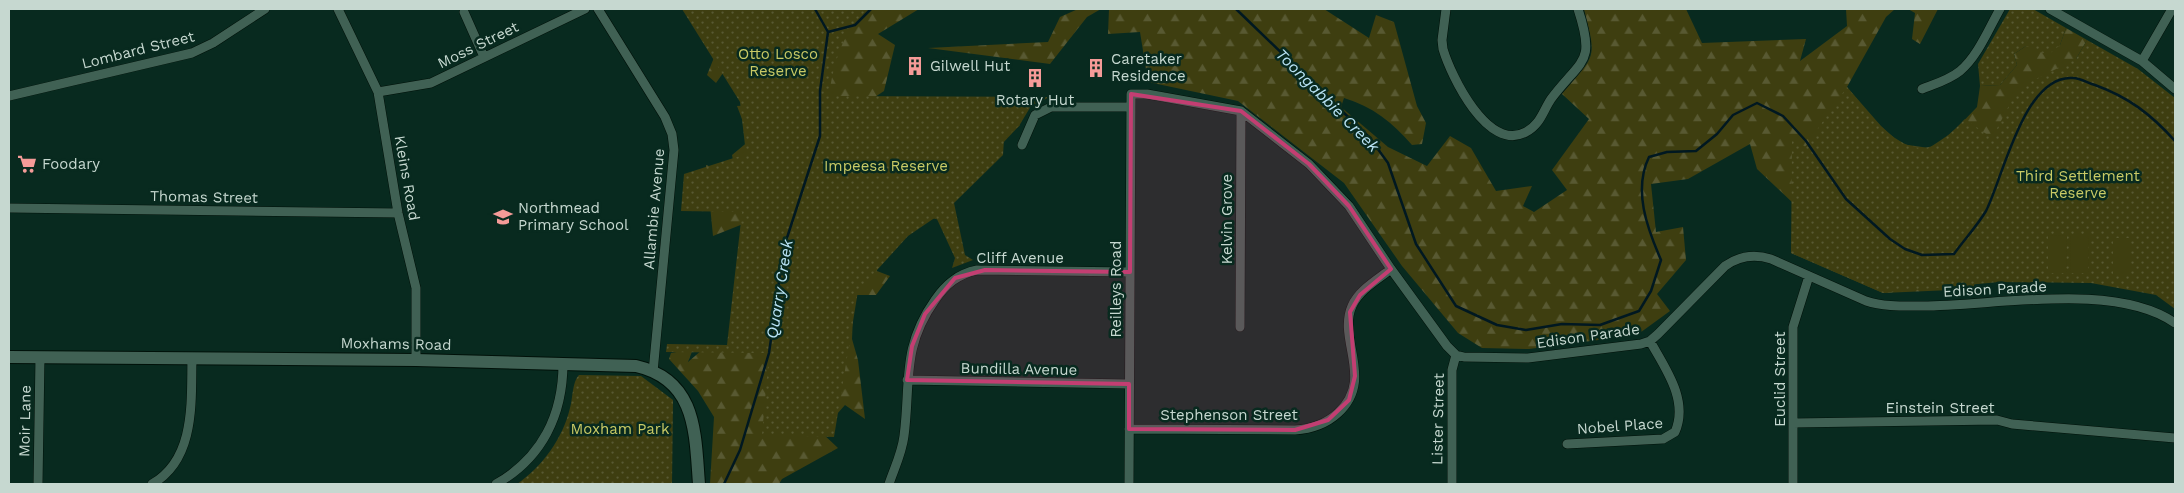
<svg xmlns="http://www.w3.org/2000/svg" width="2184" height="493" viewBox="0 0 2184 493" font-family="'Work Sans',sans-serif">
  <defs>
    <pattern id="forest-firs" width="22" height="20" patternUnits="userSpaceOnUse" patternTransform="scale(1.25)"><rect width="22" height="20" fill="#3e3e10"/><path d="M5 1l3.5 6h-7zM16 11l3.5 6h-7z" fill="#585932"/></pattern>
    <pattern id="park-dots" width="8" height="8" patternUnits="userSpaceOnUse" patternTransform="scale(1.25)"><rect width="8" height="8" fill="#3e3e10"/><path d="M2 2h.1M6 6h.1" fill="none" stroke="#585932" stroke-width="1.8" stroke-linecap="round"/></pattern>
  </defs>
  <rect width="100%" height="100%" fill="#082a1f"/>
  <path fill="url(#forest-firs)" d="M716 9H919L878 34 895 45 884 91 860 107 1020 125 1002 144 974 158 944 221 915 214 875 245 877 271 890 276 876 295H854L852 339 858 360 865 419 845 405 821 432 838 448 782 479 779 484H710L714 417 698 391 669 359 671 353 693 349 688 362 702 350 730 348 743 224 713 236 706 165 736 176 732 155 750 140 737 106 764 104 730 63 716 83 707 75 717 50Z
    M1078 9H1101L1087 17 1050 64 928 48 1048 42 1060 17Z
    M1109 9H1324L1369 38 1376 15 1394 22 1417 106 1426 123 1422 144 1412 145C1393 123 1372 106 1344 98L1341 107 1388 147 1427 166 1450 136 1471 148 1496 191 1532 186 1523 206 1534 212 1567 190 1552 170 1589 119 1562 94C1596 54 1597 60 1584 9H1686L1702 43 1806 39 1800 61 1847 26 1846 9H1895L1886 17 1847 87 1881 126 1901 144 1929 148 1953 132 1977 107 1980 86 2000 85 2017 65 2014 54 2026 46 2060 45 2066 28 2087 40 2076 59 2173 272 1980 266 1973 289 1883 293 1791 253 1794 204 1757 169 1750 144 1688 179 1651 184 1656 232 1683 227 1686 260 1657 294 1670 311 1637 335 1529 349 1482 348 1458 333 1402 266 1344 183 1238 101 1148 82 1140 32 1108 34Z
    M1908 9H1938L1920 44 1912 39 1915 13Z"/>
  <path fill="url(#park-dots)" d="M682 9H869C843 27 833 66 829 96L1050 97 1031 106 1019 126 1004 139 1003 155 954 203 965 255 973 260 952 268 955 258 936 217 908 236 858 291 834 437 762 435 769 353 666 352 667 344 727 345 742 212 681 211 684 174 746 154 740 102Z
    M2010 9H2033L2066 28 2060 45 2048 55 2026 46 2014 54 2017 65 2000 85 1980 86 1978 64Z
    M2087 40 2138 69 2175 98V309L2156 295 2091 283 1999 282 1883 293 1791 253 1792 136 1805 147 1847 87C1865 108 1897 155 1929 147 1940 145 1957 127 1965 119L1992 138 2013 98 2028 83 2076 59Z
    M579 375 641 376 673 400 672 484H517C542 467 563 438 570 408 573 398 572 382 579 375Z"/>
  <path fill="#3e3e10" d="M2048 235 2067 236 2066 273H2048Z
    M2071 236H2089L2088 273H2070Z
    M2113 238H2130V274H2113Z"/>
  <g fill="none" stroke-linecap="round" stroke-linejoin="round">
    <path stroke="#001821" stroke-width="2.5" d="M815 9 828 32
      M1236 9 1370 138 1388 163 1416 244 1456 306 1497 325 1526 330 1562 324 1600 325 1639 311 1651 291 1661 260C1647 228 1633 190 1649 157L1667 152 1696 151 1717 134 1733 115 1757 103 1783 116 1806 141 1846 199 1890 239 1905 249 1922 255 1954 254C1964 240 1977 226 1986 211 2003 178 2024 74 2073 78 2080 78 2088 83 2095 85 2128 97 2151 114 2175 141
      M828 32 855 25 871 9
      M724 484 740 450 769 353 784 247 820 136V91L828 32"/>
    <g stroke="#001109" stroke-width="10">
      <path id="street" d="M338 9 378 92 398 213 416 288V360
        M598 9 665 117 672 134 674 150 653 372
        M1446 9 1442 40 1443 49C1451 76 1488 153 1526 132 1540 125 1543 111 1551 99 1582 58 1596 64 1578 9
        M2050 9 2142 61 2175 89
        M464 12 484 57
        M2142 61 2172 9
        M1922 89C1935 84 1949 80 1960 71 1978 56 1989 28 2000 9
        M378 92 431 83 585 9
        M9 96 192 53 213 43 265 9
        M1022 145 1035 115 1051 107H1130
        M9 208 398 213
        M1240 327 1241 111
        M907 380 1129 384
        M1793 423 1997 420 2012 424 2175 438
        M1129 429 1295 430C1311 429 1326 424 1338 413 1375 379 1337 340 1352 306 1359 290 1377 280 1391 269
        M1567 444 1663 439 1675 432C1689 400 1665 368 1650 341
        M38 484 40 357
        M152 484C196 459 191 401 192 358
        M496 484C542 458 563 415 563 363
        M889 484C894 469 902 453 904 436 911 383 901 348 935 300 946 284 958 274 977 270L1130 272
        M1129 484 1131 94H1147L1241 111 1309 164 1349 206 1391 269 1447 346 1456 355 1464 357 1528 358 1641 344 1650 341 1658 334 1725 266C1739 256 1755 254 1771 259L1866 301C1884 307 1904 306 1923 306 1994 306 2115 281 2175 323
        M1452 484V370L1456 355
        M1793 484V327L1809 276"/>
    </g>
    <g stroke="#001109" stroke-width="14">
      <path id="secondary" d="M9 357 416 360 636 366C697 380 695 433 699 484"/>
    </g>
    <use href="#street" stroke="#406154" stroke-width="9"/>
    <use href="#secondary" stroke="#406154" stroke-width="12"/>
  </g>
  <path fill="#c33e72" fill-opacity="0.2" stroke="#c33e72" stroke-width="4" stroke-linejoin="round" d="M1131 94 1241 111 1309 164 1349 206 1391 269 1360 295 1350 312 1355 376 1349 400 1328 420 1295 430 1129 429V384L907 380 912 346 925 314 955 278 985 270 1130 272Z"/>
  <defs>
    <g id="building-bare" transform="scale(1.5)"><path d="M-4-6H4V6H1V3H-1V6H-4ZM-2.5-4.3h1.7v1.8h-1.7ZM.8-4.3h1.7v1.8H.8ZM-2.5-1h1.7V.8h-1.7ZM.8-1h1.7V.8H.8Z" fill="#f59b98" stroke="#082a1f" stroke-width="2.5" paint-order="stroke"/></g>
    <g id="supermarket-bare" transform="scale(1.5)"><path d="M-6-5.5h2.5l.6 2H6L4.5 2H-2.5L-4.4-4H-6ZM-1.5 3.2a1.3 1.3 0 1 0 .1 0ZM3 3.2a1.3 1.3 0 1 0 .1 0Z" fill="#f59b98" stroke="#082a1f" stroke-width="2.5" paint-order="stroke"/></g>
    <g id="school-bare" transform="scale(1.5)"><path d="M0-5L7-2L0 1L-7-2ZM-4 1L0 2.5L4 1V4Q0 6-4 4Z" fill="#f59b98" stroke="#082a1f" stroke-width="2.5" paint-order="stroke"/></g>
  </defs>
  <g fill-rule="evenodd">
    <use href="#building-bare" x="915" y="66"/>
    <use href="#building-bare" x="1096" y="68"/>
    <use href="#building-bare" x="1035" y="78"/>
    <use href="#supermarket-bare" x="27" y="164"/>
    <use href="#school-bare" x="503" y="217"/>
  </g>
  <g text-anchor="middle" stroke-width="5" stroke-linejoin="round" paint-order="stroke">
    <g font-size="15" fill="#c6d8d0" stroke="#082a1f">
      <text transform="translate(478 45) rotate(-26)" y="5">Moss Street</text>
      <text transform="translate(138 50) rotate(-14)" y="5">Lombard Street</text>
      <text transform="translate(407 178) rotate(80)" y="5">Kleins Road</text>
      <text transform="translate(204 197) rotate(1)" y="5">Thomas Street</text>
      <text transform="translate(654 209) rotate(-85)" y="5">Allambie Avenue</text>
      <text transform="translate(1227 219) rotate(-90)" y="5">Kelvin Grove</text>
      <text x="1020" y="263">Cliff Avenue</text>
      <text transform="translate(1116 289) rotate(-90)" y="5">Reilleys Road</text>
      <text transform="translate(1995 289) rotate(-3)" y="5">Edison Parade</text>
      <text transform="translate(1588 336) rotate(-8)" y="5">Edison Parade</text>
      <text transform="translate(396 344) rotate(1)" y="5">Moxhams Road</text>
      <text transform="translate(1019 369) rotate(1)" y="5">Bundilla Avenue</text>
      <text transform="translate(1780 379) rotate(-90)" y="5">Euclid Street</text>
      <text x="1940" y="413">Einstein Street</text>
      <text x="1229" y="420">Stephenson Street</text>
      <text transform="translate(1438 419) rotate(-89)" y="5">Lister Street</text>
      <text transform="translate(25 421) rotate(-89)" y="5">Moir Lane</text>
      <text transform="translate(1620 426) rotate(-4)" y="5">Nobel Place</text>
    </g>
    <g font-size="15" fill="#c9ca65" stroke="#082a1f">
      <text x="778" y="59">Otto Losco<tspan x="778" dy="17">Reserve</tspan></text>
      <text x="886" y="171">Impeesa Reserve</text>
      <text x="2078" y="181">Third Settlement<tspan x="2078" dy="17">Reserve</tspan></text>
      <text x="620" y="434">Moxham Park</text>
    </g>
    <g font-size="15" fill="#c6d8d0" stroke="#082a1f" text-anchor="start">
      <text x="1111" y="64">Caretaker<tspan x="1111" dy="17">Residence</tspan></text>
      <text x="930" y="71">Gilwell Hut</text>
      <text x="1035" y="105" text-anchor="middle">Rotary Hut</text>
      <text x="42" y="169">Foodary</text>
      <text x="518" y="213">Northmead<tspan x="518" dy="17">Primary School</tspan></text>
    </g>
    <g font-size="16" font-style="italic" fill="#b9e3f5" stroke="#082a1f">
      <text transform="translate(1328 100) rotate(45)" y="6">Toongabbie Creek</text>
      <text transform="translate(779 289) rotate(-81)" y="6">Quarry Creek</text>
    </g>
  </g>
  <rect width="2184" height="493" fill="none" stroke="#c6d8d0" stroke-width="20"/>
</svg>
